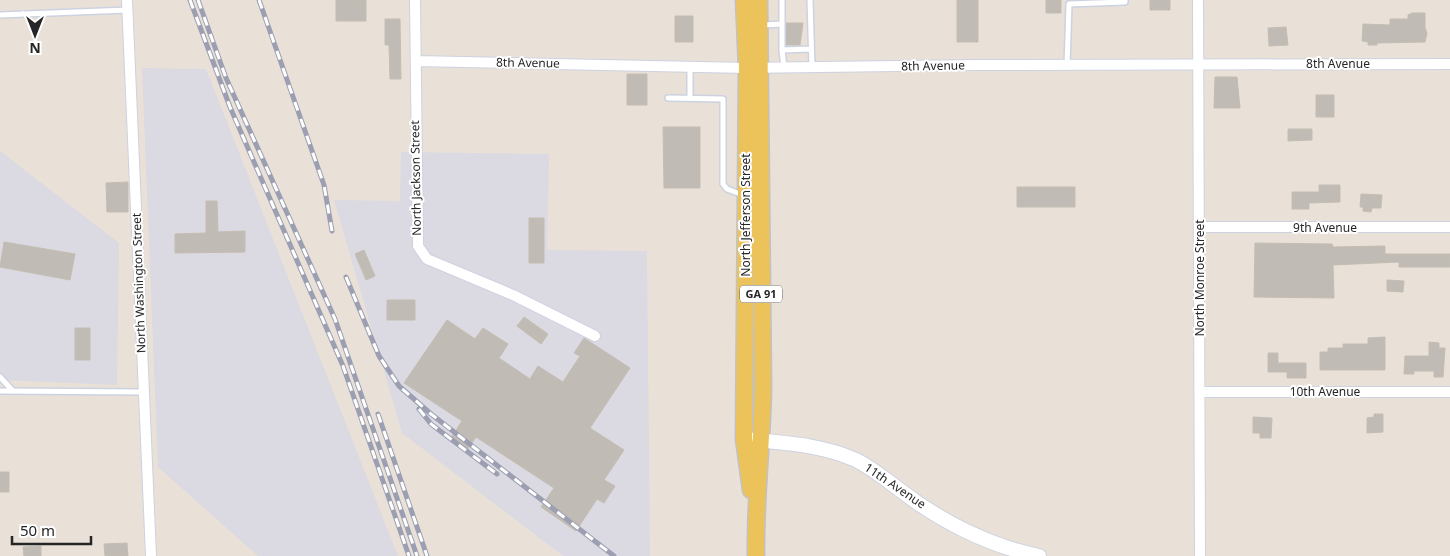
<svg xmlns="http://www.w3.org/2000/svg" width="1450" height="556" viewBox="0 0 1450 556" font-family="'Noto Sans',sans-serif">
  <rect width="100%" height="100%" fill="#e9e1d8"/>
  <path fill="#dbd9e1" d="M142 68 206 69 398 556H258L158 467Z
    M0 151 119 243 117 385 0 380Z
    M401 152 549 154 547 250 647 251 650 556H563L402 433 334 200 400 201Z"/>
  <path fill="#c1bbb5" stroke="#c4bdb2" d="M336 0H366V21H336Z
    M957 0H978V42H957Z
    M1046 0H1061V13H1046Z
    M1150 0H1170V10H1150Z
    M1412 13H1425V28L1427 33 1425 42 1377 43V45H1368V42L1362 41 1363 24 1390 25V19H1408V15Z
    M675 16H693V42H675Z
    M385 19H400L401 79H390L389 45H385Z
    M786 23H803L800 45H786Z
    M1286 27 1288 45 1269 46 1268 28Z
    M627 74H647V105H627Z
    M1215 77H1237L1240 108H1214Z
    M1316 95H1334V117H1316Z
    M663 127H700V188H664Z
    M1288 129H1312V140L1288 141Z
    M128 182V212H107L106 183Z
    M1319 185H1340V202L1309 203V209H1292V192H1319Z
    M1017 187H1075V207H1017Z
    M1361 194 1382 195 1381 208H1372L1371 212 1363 211V207H1360Z
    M206 201H217L218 232 245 231V252L175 253V234L206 233Z
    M529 218H544V263H529Z
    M4 242 75 254 70 280 0 267Z
    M1255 243 1332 244 1333 247 1385 246V254H1450V267H1399V262L1333 265 1334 298 1254 297Z
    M364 250 375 276 366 280 355 254Z
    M1387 280 1404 281 1403 292 1387 291Z
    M387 300H415V320H387Z
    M524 317 548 334 541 344 517 326Z
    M447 320 475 339 483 328 508 344 499 358 530 379 538 366 563 382 580 356 574 353 584 338 630 368 590 428 624 450 604 480 615 486 604 503 597 499 576 531 541 507 554 488 476 437 467 450 450 439 462 421 404 383Z
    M75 328H90V360H75Z
    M1385 337V370H1320V352H1328V348H1343V344H1368V338Z
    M1429 342 1439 343V348H1445L1443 377H1434V371H1414V374H1404L1405 356H1429Z
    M1268 353H1278V363H1306V378H1287V372H1268Z
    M1374 414H1383V432L1367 433V418L1374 417Z
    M1253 417 1272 418 1271 438H1260V433H1253Z
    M0 472H9V492H0Z
    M127 543 128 556H105L104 544Z
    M41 546V556H24L23 547Z"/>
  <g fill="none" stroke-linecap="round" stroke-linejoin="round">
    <g stroke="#cdd2e0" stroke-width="8">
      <path id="lane" d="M782 0V50L784 68
        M810 0 812 67
        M0 15 128 10
        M763 25 782 24
        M782 50 811 49
        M1067 65 1069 4 1125 2V0
        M690 67V98
        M668 98 723 99V184L727 189 743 195
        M0 377 13 391
        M0 391 143 392"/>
    </g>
    <g stroke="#cdd2e0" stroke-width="12">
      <path id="street" d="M127 0 151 556
        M415 0 418 246 427 259 513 295 595 336
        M1198 0 1200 556
        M416 61 747 68 974 65 1450 64
        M1200 227H1450
        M1200 392H1450"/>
    </g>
    <g stroke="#cdd2e0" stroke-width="16">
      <path id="secondary" d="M744 439C782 443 821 444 856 460 872 468 885 479 900 490 940 521 989 546 1039 556"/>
    </g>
    <g stroke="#c2c2c2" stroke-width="19">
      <path id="primary" d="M744 0 747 68 744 439 751 490
        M756 556C755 500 762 444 763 388L759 0"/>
    </g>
    <use href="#lane" stroke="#fff" stroke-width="5"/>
    <use href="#street" stroke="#fff" stroke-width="10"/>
    <use href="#secondary" stroke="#fff" stroke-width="14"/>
    <use href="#primary" stroke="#ecc25a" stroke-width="16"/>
    <g stroke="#9b9fb1" stroke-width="5">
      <path id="rail" d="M190 0 230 107 343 366 409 556
        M198 0 226 78 335 319 417 556
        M259 0 324 185 332 231
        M346 277 379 356 399 386 431 414 614 556
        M419 409 431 424 497 474
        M378 414 427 556"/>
    </g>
    <use href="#rail" stroke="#fff" stroke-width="3" stroke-dasharray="9" stroke-linecap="butt"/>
  </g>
  <g text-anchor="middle" stroke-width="4" stroke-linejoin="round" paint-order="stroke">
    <rect fill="#fff" stroke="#676767" stroke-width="1" x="740" y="285.5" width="42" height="17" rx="4"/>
    <g font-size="11" font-weight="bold" fill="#262626">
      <text x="761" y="298">GA 91</text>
    </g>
    <g font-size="12" fill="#262626" stroke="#fff">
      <text transform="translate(528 63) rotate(1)" y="4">8th Avenue</text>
      <text x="1338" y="68">8th Avenue</text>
      <text transform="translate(933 66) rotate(-1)" y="4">8th Avenue</text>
      <text transform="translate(416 178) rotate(-91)" y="4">North Jackson Street</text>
      <text transform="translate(746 215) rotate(-90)" y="4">North Jefferson Street</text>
      <text x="1325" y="232">9th Avenue</text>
      <text transform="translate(1200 278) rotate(-90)" y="4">North Monroe Street</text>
      <text transform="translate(139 283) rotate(-92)" y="4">North Washington Street</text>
      <text x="1325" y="396">10th Avenue</text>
      <text transform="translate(895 486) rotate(34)" y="4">11th Avenue</text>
    </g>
  </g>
  <g transform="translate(35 35) rotate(180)" stroke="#ffffff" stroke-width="4" paint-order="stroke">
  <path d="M0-4L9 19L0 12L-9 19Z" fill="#262626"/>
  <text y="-8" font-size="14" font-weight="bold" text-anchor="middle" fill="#262626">N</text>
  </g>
  <path d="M12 536v8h79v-8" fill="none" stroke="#262626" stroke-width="2.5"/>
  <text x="20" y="536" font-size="15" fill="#262626" stroke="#ffffff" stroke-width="4" paint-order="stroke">50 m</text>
</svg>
